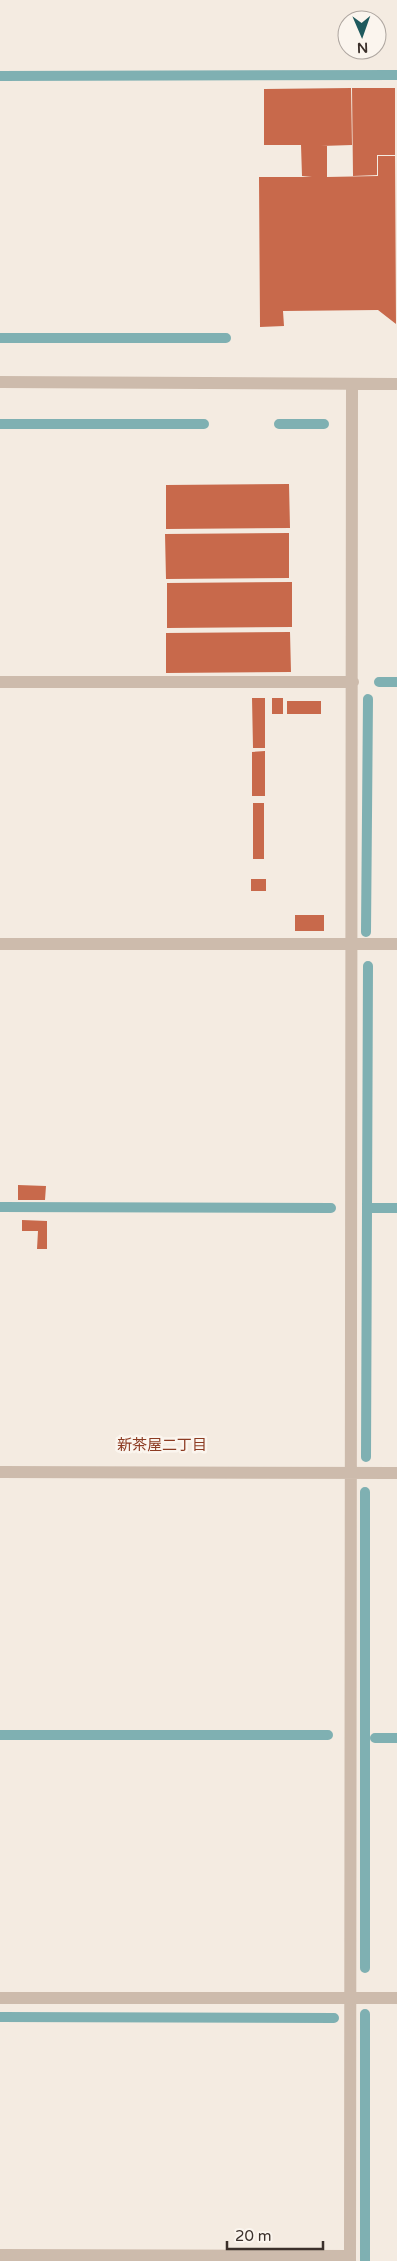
<svg xmlns="http://www.w3.org/2000/svg" width="397" height="2261" viewBox="0 0 397 2261" font-family="'Varela Round','Noto Sans JP',sans-serif">
  <rect width="100%" height="100%" fill="#f4ebe1"/>
  <g fill="none" stroke-linecap="round" stroke-linejoin="round">
    <path stroke="#7fb0b2" stroke-width="10" d="M0 76 397 75
      M0 338H226
      M0 424H204
      M279 424H324
      M379 682H397
      M366 932 368 699
      M0 1207 331 1208
      M367 1208H397
      M366 1457 368 966
      M365 1492V1968
      M0 1735H328
      M375 1738H397
      M0 2017 334 2018
      M365 2261V2014"/>
  </g>
  <path fill="#c8694b" d="M351 88 352 145 321 146H327V177L378 176V156H395L396 324 378 310 283 311 284 326 260 327 259 177H312L302 176 301 145H264V89Z
    M352 88H395V155H377V175L353 176Z
    M289 484 290 528 166 529V485Z
    M289 533V578L166 579 165 534Z
    M292 582V627L167 628V583Z
    M290 632 291 672 166 673V633Z
    M252 698H265V748H253Z
    M272 698H283V714H272Z
    M287 701H321V714H287Z
    M265 751V796H252V752Z
    M253 803H264V859H253Z
    M251 879H266V891H251Z
    M295 915H324V931H295Z
    M18 1185 46 1186 45 1200H18Z
    M22 1220 47 1221V1249H37L38 1231H22Z"/>
  <g fill="none" stroke-linecap="round" stroke-linejoin="round">
    <path stroke="#cdbbac" stroke-width="12" d="M0 382 397 384
      M0 682H353
      M0 944H397
      M0 1472 397 1473
      M0 1998H397
      M0 2255 350 2256
      M350 2261 352 384"/>
  </g>
  <g text-anchor="middle" stroke-width="5" stroke-linejoin="round" paint-order="stroke">
    <g font-size="15" fill="#8c3b22" stroke="#fbf5ee">
      <text x="162" y="1450">新茶屋二丁目</text>
    </g>
  </g>
  <g transform="translate(362 35) rotate(178)"><circle r="24" fill="#fbf5ee" stroke="#aea6a0"/>
  <path d="M0-4L9 19L0 12L-9 19Z" fill="#1f5a5e"/>
  <text y="-8" font-size="14" font-weight="bold" text-anchor="middle" fill="#3b302b">N</text>
  </g>
  <path d="M227 2241v8h96v-8" fill="none" stroke="#3b302b" stroke-width="2.5"/>
  <text x="235" y="2241" font-size="15" fill="#3b302b" stroke="#fbf5ee" stroke-width="4" paint-order="stroke">20 m</text>
</svg>
